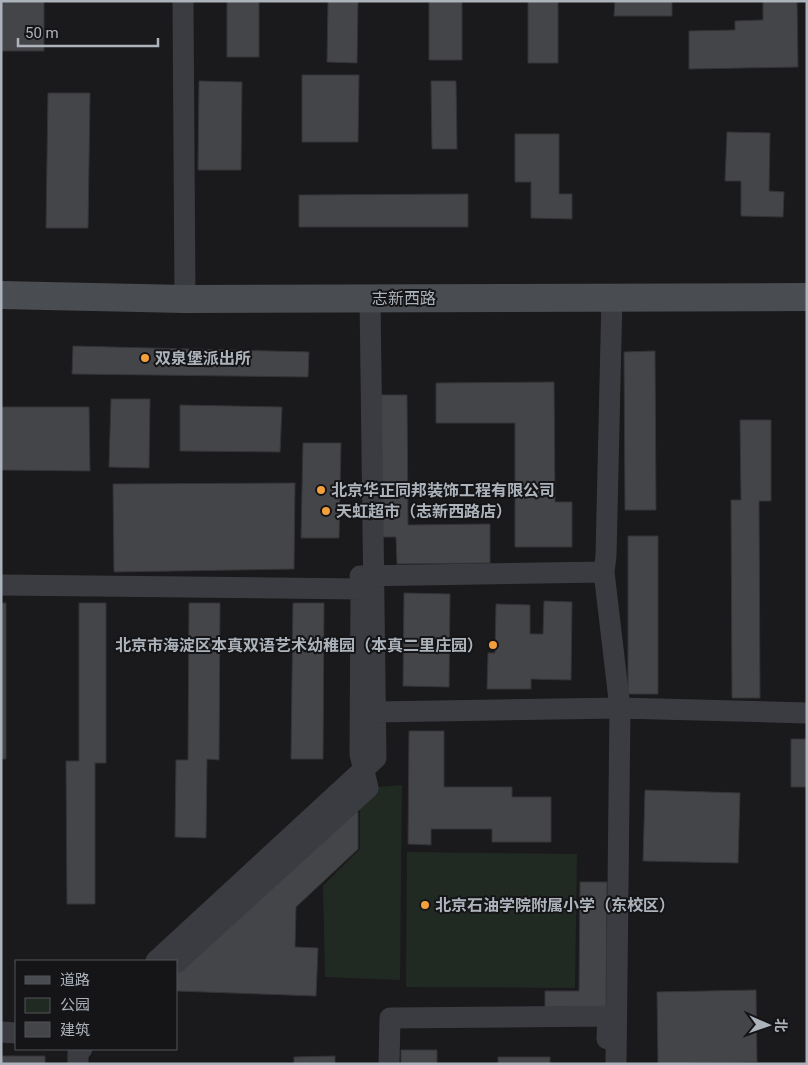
<svg xmlns="http://www.w3.org/2000/svg" width="808" height="1065" viewBox="0 0 808 1065" font-family="Roboto,'Noto Sans SC',sans-serif">
  <rect width="100%" height="100%" fill="#1a1a1c"/>
  <path fill="#212a22" d="M402 785 400 980 325 977 323 886 360 849V811L353 802 368 788Z
    M407 852 577 854 575 988 406 987Z"/>
  <path fill="#444549" stroke="#343438" d="M1 1H44V51H1Z
    M227 1H259V57H227Z
    M328 1H358L357 63 327 62Z
    M429 1H462V60H429Z
    M528 1H558V63H528Z
    M615 1H672V16H614Z
    M763 1H797L798 67 689 69V31L735 30V21L763 20Z
    M302 75H359L358 142H302Z
    M199 81 242 82 241 170H198Z
    M431 81H456L457 149H432Z
    M48 93H90L88 228H46Z
    M727 132 770 133 769 191 784 192 783 217 741 216V181H725Z
    M515 134H559V194H572V219L531 218V182H515Z
    M468 194V227H299V195Z
    M73 346 309 352 308 377 72 374Z
    M655 351 656 510H625L624 352Z
    M554 382 555 502H572V547H515V423H436V383Z
    M381 395H407L408 525 490 524V563L397 564 396 537H382Z
    M111 399H150L149 468 109 467Z
    M180 405 282 407 280 452 180 451Z
    M1 407H89L90 471 1 470Z
    M740 420H771V501H759L760 698H732L731 500H741Z
    M303 443H341L339 538H301Z
    M295 483 294 569 114 572 113 484Z
    M628 536H658V694H628Z
    M404 593 450 594 449 687 403 686Z
    M544 601 572 602 571 680 531 679V689H487L488 653H495L496 604 530 605V634H543Z
    M1 603H6V759H1Z
    M79 603H106V763H95V904H67L66 761H79Z
    M189 603H220L219 760 207 759 206 838 175 837 176 760H188Z
    M293 603H324L323 759H291Z
    M409 731H444V787H512V797H551V842H492V829H431V845L408 844Z
    M791 739H807V787H791Z
    M645 790 740 793 738 863 643 861Z
    M348 808 358 812V849L296 907 295 947 318 948 316 996 176 991V968Z
    M580 882H607L606 1014H545V991H579Z
    M756 990 757 1062 658 1064 657 992Z
    M401 1050H437V1064H401Z
    M1 1056H45V1064H1Z
    M335 1056V1064H294V1057Z
    M498 1057H550V1064H498Z"/>
  <g fill="none" stroke-linecap="round" stroke-linejoin="round">
    <path stroke="#3b3c41" stroke-width="21" d="M183 1 185 299
      M612 296 606 556 604 572 620 708 616 1064
      M360 576 604 572
      M1 585 361 589 360 754 368 788 176 963
      M376 712 620 708 807 713
      M156 961 376 758 370 298
      M1 1032 16 1033
      M78 1064V1052L82 1049
      M389 1064 390 1018 608 1016 607 1039"/>
    <path stroke="#494c51" stroke-width="28" d="M1 295 185 299 807 297"/>
  </g>
  <g fill="#f39f3b" stroke="#151517" stroke-width="2">
    <circle cx="145" cy="358" r="5"/>
    <circle cx="321" cy="490" r="5"/>
    <circle cx="326" cy="511" r="5"/>
    <circle cx="493" cy="645" r="5"/>
    <circle cx="425" cy="905" r="5"/>
  </g>
  <g text-anchor="middle" stroke-width="4" stroke-linejoin="round" paint-order="stroke">
    <g font-size="16" fill="#acb3bb" stroke="#151517">
      <text x="404" y="304">志新西路</text>
    </g>
    <g font-size="16" font-weight="bold" fill="#acb3bb" stroke="#151517" text-anchor="start">
      <text x="155" y="364">双泉堡派出所</text>
      <text x="331" y="496">北京华正同邦装饰工程有限公司</text>
      <text x="336" y="517">天虹超市（志新西路店）</text>
      <text x="483" y="651" text-anchor="end">北京市海淀区本真双语艺术幼稚园（本真二里庄园）</text>
      <text x="435" y="911">北京石油学院附属小学（东校区）</text>
    </g>
  </g>
  <rect width="808" height="1065" fill="none" stroke="#acb3bb" stroke-width="5"/>
  <rect x="15" y="960" width="162" height="90" fill="#151517" stroke="#515459"/>
  <rect x="25" y="976" width="25" height="8" fill="#494c51" stroke="#515459"/>
  <text x="60" y="985" font-size="15" fill="#acb3bb">道路</text>
  <rect x="25" y="998" width="25" height="15" fill="#212a22" stroke="#515459"/>
  <text x="60" y="1010" font-size="15" fill="#acb3bb">公园</text>
  <rect x="25" y="1022" width="25" height="15" fill="#444549" stroke="#515459"/>
  <text x="60" y="1035" font-size="15" fill="#acb3bb">建筑</text>
  <g transform="translate(768 1025) rotate(92)" stroke="#151517" stroke-width="4" paint-order="stroke">
  <path d="M0-4L9 19L0 12L-9 19Z" fill="#acb3bb"/>
  <text y="-8" font-size="14" font-weight="bold" text-anchor="middle" fill="#acb3bb">北</text>
  </g>
  <path d="M18 38v8h140v-8" fill="none" stroke="#acb3bb" stroke-width="2.5"/>
  <text x="25" y="38" font-size="15" fill="#acb3bb" stroke="#151517" stroke-width="4" paint-order="stroke">50 m</text>
</svg>
